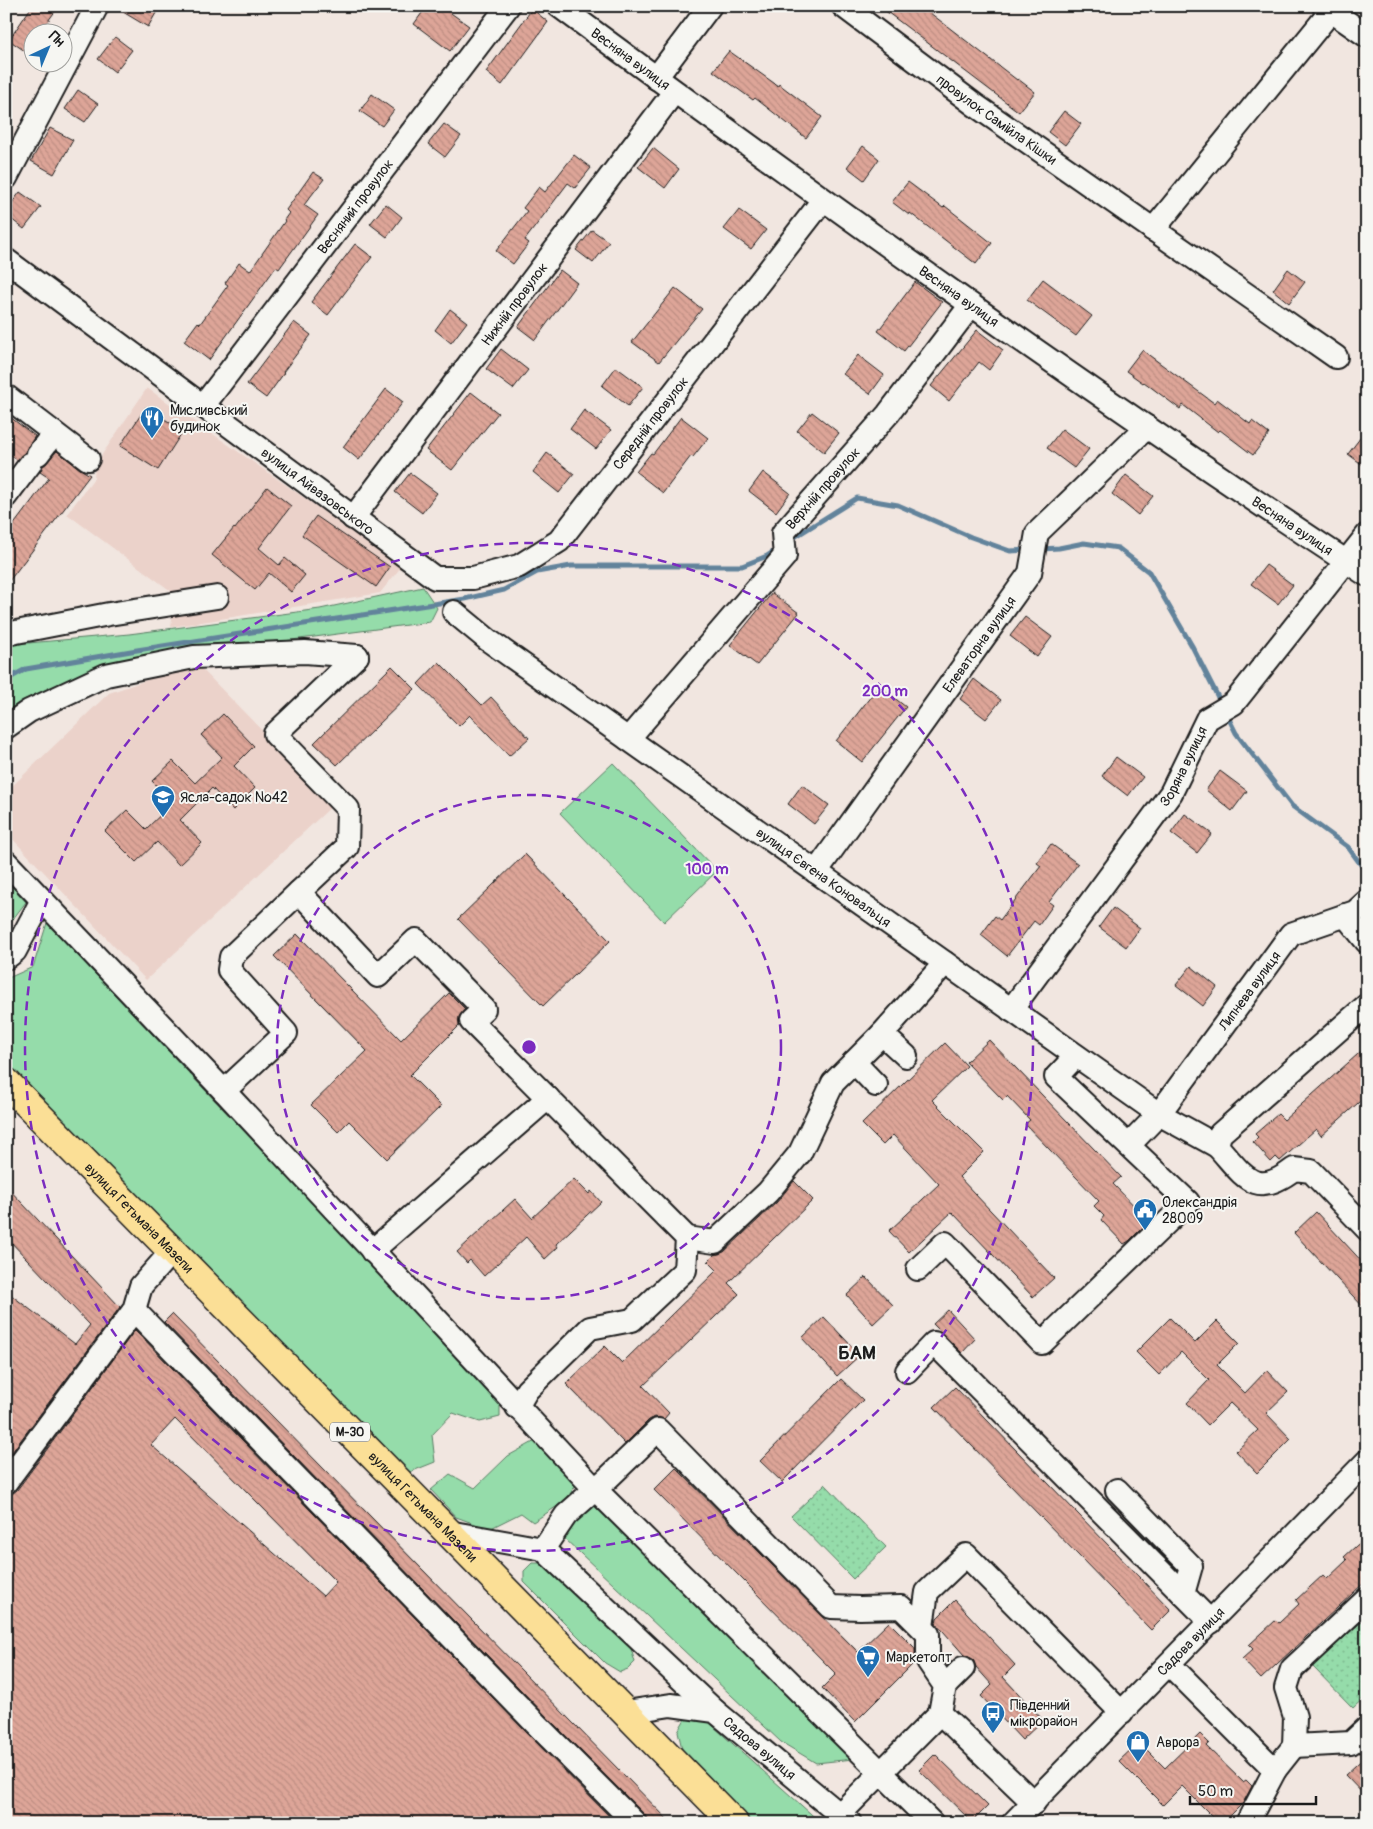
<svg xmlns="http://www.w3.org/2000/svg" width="1373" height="1829" viewBox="0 0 1373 1829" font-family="Pangolin,sans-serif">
  <defs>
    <pattern id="park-dots" width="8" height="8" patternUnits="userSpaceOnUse" patternTransform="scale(1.25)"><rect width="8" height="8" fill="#95dcaa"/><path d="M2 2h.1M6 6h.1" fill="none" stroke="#80bc92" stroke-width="1.8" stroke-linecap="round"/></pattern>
    <pattern id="building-back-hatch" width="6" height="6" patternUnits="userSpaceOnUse" patternTransform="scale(1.25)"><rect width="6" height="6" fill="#dda598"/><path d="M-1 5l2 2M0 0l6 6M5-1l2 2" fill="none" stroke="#bd8d82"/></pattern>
  </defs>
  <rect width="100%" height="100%" fill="#f1e6e0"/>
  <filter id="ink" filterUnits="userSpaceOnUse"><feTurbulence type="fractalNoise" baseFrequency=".02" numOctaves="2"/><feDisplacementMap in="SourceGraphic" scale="10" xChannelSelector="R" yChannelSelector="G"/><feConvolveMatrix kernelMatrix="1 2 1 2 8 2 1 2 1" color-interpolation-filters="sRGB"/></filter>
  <g filter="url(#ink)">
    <path fill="#ebd2ca" d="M147 388 402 566 380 593 171 627 175 594 67 514 94 478 95 465Z
      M196 663 334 804 146 980 6 832V792L109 693Z"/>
    <path fill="#95dcaa" stroke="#587c63" d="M423 587 437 608 430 622 199 652 6 716V645L129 634 320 609Z
      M613 763 717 871 664 922 560 813Z
      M6 880 26 902 6 928Z
      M47 923 500 1402V1417L480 1422 453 1413 432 1435 435 1462 410 1472 6 1062V979L33 967Z
      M537 1440 578 1482 565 1501 533 1522 521 1513 489 1529 456 1517 431 1490 450 1474 475 1488 508 1456Z
      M602 1505 853 1759 816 1763 781 1742 564 1538 583 1508Z
      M532 1563H543L631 1649 635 1662 628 1669 620 1672 605 1663 524 1582V1571Z
      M703 1717 821 1823H753L682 1749 678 1731 685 1719Z"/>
    <path fill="url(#park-dots)" stroke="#587c63" d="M825 1484 886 1547 853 1579 791 1516Z
      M1367 1617V1695L1353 1708 1312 1666Z"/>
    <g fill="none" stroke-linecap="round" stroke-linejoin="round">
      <path stroke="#62839b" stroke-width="5" d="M790 540 857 498 898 505 971 537 1010 551 1027 550
        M1041 549 1059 548 1084 543 1118 548 1149 572 1192 646 1222 705
        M6 680 26 669 137 650 465 599 504 590 537 572 571 566H742L767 556 779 548
        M1227 715 1236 733 1292 806 1348 847 1367 873"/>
    </g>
    <path fill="url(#building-back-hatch)" stroke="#1c1c1c" fill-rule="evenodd" d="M32 6H59L40 32H32V56L9 40Z
      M113 6H160L148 27Z
      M427 6H441L469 26 450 51 414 24Z
      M879 6H921L1017 80 1018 79 1035 92 1019 112Z
      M532 9 548 22 502 85 486 72Z
      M115 37 132 50 115 72 98 59Z
      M729 51 778 86 779 84 822 117 806 138 755 98 753 100 713 71Z
      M78 90 98 104 85 122 65 109Z
      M372 94 394 110 382 126 360 111Z
      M1064 111 1081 124 1065 145 1048 132Z
      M444 124 461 136 445 157 428 144Z
      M50 128 73 140 54 174 31 161Z
      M863 146 879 159 864 180 847 167Z
      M653 148 679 169 665 188 638 167Z
      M574 155 591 168 575 188 568 183 525 240 529 243 513 264 496 251 527 211 523 208 539 187 545 192Z
      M313 172 324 179 304 205 318 215 279 269 276 267 209 360 184 341 198 322 200 324 228 285 225 283 239 263 250 271 285 221 284 220 289 213 286 210Z
      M908 182 943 208 945 206 992 243 976 264 910 213 909 215 892 202Z
      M20 192 41 207 24 229 6 215V211Z
      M386 204 402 217 387 237 370 224Z
      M739 210 766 230 751 249 724 229Z
      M592 230 609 242 593 263 576 250Z
      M355 244 372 257 328 315 311 302Z
      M1288 269 1305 282 1289 303 1273 290Z
      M560 270 577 283 535 340 518 327Z
      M1043 279 1092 316 1076 336 1027 300Z
      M915 282 942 302 904 351 878 331Z
      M675 288 702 309 659 362 632 342Z
      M450 309 467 322 451 343 435 330Z
      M294 322 311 335 283 372 284 373 266 398 247 384Z
      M977 330 1003 350 989 370 979 362 949 401 931 386Z
      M501 349 528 370 513 389 486 369Z
      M1142 350 1214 403 1217 399 1250 424 1252 421 1269 434 1253 455 1220 430 1218 432 1183 405 1180 409 1144 382 1143 383 1126 371Z
      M858 355 884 375 870 394 843 374Z
      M616 367 643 387 628 406 602 386Z
      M386 389 403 402 359 460 343 447Z
      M471 392 498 413 452 470 426 450Z
      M146 407 183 431 158 470 120 446Z
      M584 410 611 430 596 449 570 429Z
      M812 412 839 433 824 452 797 431Z
      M6 414 35 436 25 452 17 460 6 451Z
      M681 417 708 438 693 457 691 456 663 493 636 472 651 453 653 454Z
      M1062 429 1089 449 1074 468 1047 448Z
      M1367 429V468L1348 454Z
      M57 451 80 469 90 475 6 585V535L49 478 40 472 43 466Z
      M547 453 574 474 559 493 533 472Z
      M763 472 790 493 776 512 749 491Z
      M410 473 437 493 422 513 395 492Z
      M1126 475 1153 496 1138 515 1112 494Z
      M267 487 291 506 259 548 279 565 285 558 305 575 291 592 269 573 255 590 212 555 234 528 235 529Z
      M316 516 390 567 376 587 302 535Z
      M1266 565 1293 585 1278 604 1251 584Z
      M772 593 799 613 757 665 730 645Z
      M1025 617 1052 637 1037 657 1010 636Z
      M439 662 482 705 491 697 529 738 509 756 470 715 459 726 418 684Z
      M392 666 415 689 337 765 314 743Z
      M974 679 1001 700 986 719 960 699Z
      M879 686 906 707 862 762 836 741Z
      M223 714 254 746 234 766 255 788 233 810 212 788 180 820 202 843 179 865 157 842 136 862 105 831 127 810 146 829 173 803 152 781 173 761 195 783 222 757 201 735Z
      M1116 757 1143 777 1128 796 1102 776Z
      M1220 771 1247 791 1232 811 1206 790Z
      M802 785 829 805 814 824 788 804Z
      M1185 814 1212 834 1197 853 1171 833Z
      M1051 844 1078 864 1049 902 1053 905 1039 925 1034 921 1007 956 981 935 995 916 1000 920 1041 866 1037 863Z
      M525 854 610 941 543 1006 458 919Z
      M1113 908 1140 928 1126 947 1099 927Z
      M297 934 401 1040 449 993 465 1009 459 1017V1026L410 1075 441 1106 387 1159 349 1121 338 1132 311 1105 367 1051 274 956Z
      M1191 966 1217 987 1203 1006 1176 985Z
      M989 1040 1121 1177 1113 1184 1149 1221 1129 1241 1124 1244 1101 1220 1104 1216 1094 1206 1099 1201 1025 1124 1030 1120 1007 1096 1003 1100 966 1062Z
      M945 1043 967 1066 932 1100 984 1152 959 1177 1054 1278 1033 1297 952 1212 909 1252 889 1231 939 1184 893 1135 883 1145 862 1124Z
      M1367 1046V1095L1321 1136 1316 1129 1280 1161 1276 1157 1271 1162 1253 1142 1258 1137 1255 1134 1278 1114 1284 1120Z
      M574 1179 589 1194 591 1191 601 1202 556 1244 558 1247 545 1259 526 1237 484 1276 470 1260 467 1263 457 1252 515 1199 532 1218Z
      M794 1181 813 1200 728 1283 739 1294 643 1386 669 1413 664 1419 655 1417 649 1420 625 1444 566 1384 605 1346 622 1363 717 1270 708 1261 714 1255 724 1252 777 1202Z
      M6 1186 120 1307 6 1460V1291L75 1344 90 1325 6 1237Z
      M1316 1212 1367 1267V1311L1294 1233Z
      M866 1277 893 1305 873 1324 847 1295Z
      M948 1310 975 1339 962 1353 933 1324Z
      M172 1314 671 1823H648L644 1814 547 1717 164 1322Z
      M824 1317 860 1355 837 1376 802 1338Z
      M1170 1318 1195 1343 1217 1321 1239 1343 1217 1365 1245 1393 1267 1370 1288 1392 1266 1413 1291 1439 1257 1473 1236 1451 1258 1430 1230 1403 1208 1425 1187 1403 1209 1380 1181 1352 1159 1375 1136 1352Z
      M135 1330 529 1735 616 1823H6V1495L12 1494 17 1490ZM175 1419 336 1582 323 1596 151 1445Z
      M841 1379 863 1400 782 1482 760 1461Z
      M955 1387 1171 1610 1151 1630 934 1407Z
      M676 1468 858 1652 889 1622 915 1648V1662L855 1722 822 1688 836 1674 654 1490Z
      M1367 1536V1580L1261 1679 1242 1659 1253 1649 1249 1645 1276 1620 1279 1623 1299 1604 1296 1600 1323 1575 1327 1579 1347 1560 1344 1557Z
      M955 1600 1015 1665 1003 1677 1043 1720 1022 1740 981 1696 992 1685 976 1667 973 1659 964 1655 936 1623 937 1618Z
      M1200 1734 1209 1743 1206 1746 1243 1782 1246 1780 1252 1786 1243 1803 1223 1823H1219L1182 1786 1163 1805 1119 1761 1139 1742 1165 1768Z
      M935 1754 988 1806 972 1822 919 1770Z
      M1367 1755V1798L1345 1775Z"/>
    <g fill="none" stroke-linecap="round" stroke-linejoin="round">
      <g stroke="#1c1c1c" stroke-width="26">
        <g id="minor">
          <path id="s1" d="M559 6C824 202 1091 394 1367 575"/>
          <path id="s2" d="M843 6 975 105 1336 357"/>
          <path d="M1324 6 1367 36"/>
          <path d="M656 78 710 6"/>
          <path d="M6 178 97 6"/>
          <path d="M1153 230 1331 11"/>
          <path id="s3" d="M6 260 435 578H473L519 566 559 541 823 200"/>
          <path d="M6 396 88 459"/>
          <path id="s4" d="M203 406 508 6"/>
          <path d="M38 454 54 433"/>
          <path d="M6 496 30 464"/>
          <path id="s5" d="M353 518 674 92"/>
          <path id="s6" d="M454 612 488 640 1159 1114 1217 1146"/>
          <path d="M6 634 109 614 217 597"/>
          <path d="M357 656 275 734 348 809 347 847 299 892 378 976 416 940 484 1009 471 1021 687 1238 685 1270 632 1320 590 1328 527 1390 517 1407"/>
          <path d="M6 727 29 711 106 675 194 657 305 652 357 656"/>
          <path id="s7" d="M628 739 785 556 783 533 888 414 971 305"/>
          <path d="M6 862 224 1091 594 1488 932 1823"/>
          <path id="s8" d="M816 872 1030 573 1037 533 1147 427"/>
          <path d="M1345 915 1367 942"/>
          <path d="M6 958 15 951 42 900"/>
          <path d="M1367 1005 1220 1134 1217 1146C1244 1175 1254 1200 1294 1169L1311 1171 1367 1229"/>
          <path id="s9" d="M1011 1010 1171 793 1207 719 1234 703 1367 535"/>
          <path d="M882 1034 906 1056"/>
          <path d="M854 1062 876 1085"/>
          <path d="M224 1091 286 1033 229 970 231 957 299 892"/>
          <path id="s10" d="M1129 1145 1159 1114 1291 934 1355 912 1367 901"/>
          <path d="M687 1238 715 1242 768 1192 800 1153 833 1083 882 1034 945 963"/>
          <path d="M372 1251 548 1098"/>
          <path d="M918 1269 945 1243 1042 1343 1188 1202 1056 1077 1076 1056"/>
          <path d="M134 1310 538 1726 635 1823"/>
          <path d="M907 1371 934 1343 1211 1622"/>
          <path d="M6 1482 134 1310 141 1286 172 1251"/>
          <path d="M1117 1490 1191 1566 1183 1594"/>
          <path d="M448 1532 543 1549 715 1711"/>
          <path d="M543 1549 566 1515 608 1478 658 1430 831 1607 860 1608 901 1607 928 1634V1661L945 1686 940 1713"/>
          <path d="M1367 1599 1292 1669 1286 1688 1295 1717 1294 1746 1351 1743 1367 1728"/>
          <path d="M922 1627 927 1592 966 1555 1122 1713"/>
          <path d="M1169 1664 1275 1770 1294 1746"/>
          <path d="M945 1686 963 1668"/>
          <path id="s11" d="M626 1712 671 1705 715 1711 850 1823"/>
          <path d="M839 1815 940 1713 1034 1803"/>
          <path id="s12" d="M1013 1823 1367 1461"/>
          <path d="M1247 1823 1275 1770"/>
        </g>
      </g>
      <g stroke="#1c1c1c" stroke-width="31">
        <g id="highway">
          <path id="s13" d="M6 1082 734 1823"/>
        </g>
      </g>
      <use href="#minor" stroke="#f6f6f2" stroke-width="22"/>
      <use href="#highway" stroke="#fbdf96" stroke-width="28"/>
    </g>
  </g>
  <g fill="none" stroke="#7b2cbf" stroke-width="2.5" stroke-dasharray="9 6">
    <circle cx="529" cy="1047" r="252"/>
    <circle cx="529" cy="1047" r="504"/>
  </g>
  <defs>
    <g id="restaurant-pin" transform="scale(1.25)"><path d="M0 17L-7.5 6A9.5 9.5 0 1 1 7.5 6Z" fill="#1f6fb2" stroke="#f6f6f2"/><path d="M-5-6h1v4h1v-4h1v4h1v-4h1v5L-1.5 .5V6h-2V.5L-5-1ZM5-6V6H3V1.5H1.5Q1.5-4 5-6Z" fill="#fff"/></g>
    <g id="school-pin" transform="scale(1.25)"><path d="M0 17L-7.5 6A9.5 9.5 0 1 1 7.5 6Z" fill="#1f6fb2" stroke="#f6f6f2"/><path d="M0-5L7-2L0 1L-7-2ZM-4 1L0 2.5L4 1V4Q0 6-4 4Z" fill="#fff"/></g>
    <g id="civic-pin" transform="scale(1.25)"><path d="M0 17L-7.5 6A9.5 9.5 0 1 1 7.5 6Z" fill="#1f6fb2" stroke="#f6f6f2"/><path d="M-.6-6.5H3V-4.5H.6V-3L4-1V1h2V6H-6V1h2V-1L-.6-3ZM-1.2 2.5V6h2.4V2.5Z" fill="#fff"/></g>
    <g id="supermarket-pin" transform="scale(1.25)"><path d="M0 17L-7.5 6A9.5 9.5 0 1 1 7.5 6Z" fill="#1f6fb2" stroke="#f6f6f2"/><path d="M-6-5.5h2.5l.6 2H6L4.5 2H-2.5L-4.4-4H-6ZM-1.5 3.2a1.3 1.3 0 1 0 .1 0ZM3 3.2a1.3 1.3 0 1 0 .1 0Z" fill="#fff"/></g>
    <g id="bus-pin" transform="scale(1.25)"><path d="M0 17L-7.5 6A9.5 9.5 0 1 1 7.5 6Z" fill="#1f6fb2" stroke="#f6f6f2"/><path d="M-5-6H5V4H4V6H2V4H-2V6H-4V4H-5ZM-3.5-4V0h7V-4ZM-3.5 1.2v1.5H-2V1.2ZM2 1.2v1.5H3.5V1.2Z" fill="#fff"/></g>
    <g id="shop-pin" transform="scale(1.25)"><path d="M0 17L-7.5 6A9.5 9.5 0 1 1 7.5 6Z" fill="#1f6fb2" stroke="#f6f6f2"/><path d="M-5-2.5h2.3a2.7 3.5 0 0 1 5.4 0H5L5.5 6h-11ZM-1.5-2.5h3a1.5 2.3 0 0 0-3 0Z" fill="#fff"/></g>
  </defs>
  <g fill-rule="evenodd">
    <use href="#restaurant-pin" x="152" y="418"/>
    <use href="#school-pin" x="163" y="797"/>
    <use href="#civic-pin" x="1145" y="1210"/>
    <use href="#supermarket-pin" x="868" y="1657"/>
    <use href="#bus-pin" x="993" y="1713"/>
    <use href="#shop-pin" x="1138" y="1742"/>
  </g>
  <g text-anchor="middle" stroke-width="4" stroke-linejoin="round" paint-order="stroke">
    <rect fill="#f6f6f2" stroke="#5d5d5c" stroke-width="1" x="330" y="1422.5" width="40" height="19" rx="4"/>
    <g font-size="12" font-weight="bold" fill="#1c1c1c">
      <text x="350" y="1436">М-30</text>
    </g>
    <g font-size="14" fill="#1c1c1c" stroke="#f6f6f2">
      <text dy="5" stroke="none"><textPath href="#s1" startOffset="89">Весняна вулиця</textPath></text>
      <text dy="5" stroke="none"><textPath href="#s2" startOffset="191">провулок Самійла Кішки</textPath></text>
      <text dy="5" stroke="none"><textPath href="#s4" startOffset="251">Весняний провулок</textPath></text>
      <text dy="5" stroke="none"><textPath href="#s1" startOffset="494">Весняна вулиця</textPath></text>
      <text dy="5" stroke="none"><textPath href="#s5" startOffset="268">Нижній провулок</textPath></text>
      <text dy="5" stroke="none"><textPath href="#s3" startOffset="816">Середній провулок</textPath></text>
      <text dy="5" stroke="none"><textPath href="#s7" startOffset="324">Верхній провулок</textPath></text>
      <text dy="5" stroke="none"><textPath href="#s3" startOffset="388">вулиця Айвазовського</textPath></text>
      <text dy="5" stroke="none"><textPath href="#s1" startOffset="899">Весняна вулиця</textPath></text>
      <text dy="5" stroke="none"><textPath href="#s8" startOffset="280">Елеваторна вулиця</textPath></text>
      <text dy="5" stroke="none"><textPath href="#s9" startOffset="299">Зоряна вулиця</textPath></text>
      <text dy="5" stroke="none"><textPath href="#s6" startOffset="455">вулиця Євгена Коновальця</textPath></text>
      <text dy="5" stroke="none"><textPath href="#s10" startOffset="196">Липнева вулиця</textPath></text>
      <text dy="5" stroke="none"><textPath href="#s13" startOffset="190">вулиця Гетьмана Мазепи</textPath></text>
      <text dy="5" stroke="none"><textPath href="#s13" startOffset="595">вулиця Гетьмана Мазепи</textPath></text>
      <text dy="5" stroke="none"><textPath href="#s12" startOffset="254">Садова вулиця</textPath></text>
      <text dy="5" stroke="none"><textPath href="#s11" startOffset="148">Садова вулиця</textPath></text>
    </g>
    <g font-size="14" fill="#1c1c1c" stroke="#f6f6f2" text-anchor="start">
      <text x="170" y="415">Мисливський<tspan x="170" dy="16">будинок</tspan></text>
      <text x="180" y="802">Ясла-садок №42</text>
      <text x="1162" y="1207">Олександрія<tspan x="1162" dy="16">28009</tspan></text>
      <text x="886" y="1662">Маркетопт</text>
      <text x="1010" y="1710">Південний<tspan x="1010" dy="16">мікрорайон</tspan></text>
      <text x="1156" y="1747">Аврора</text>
    </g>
    <g font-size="19" font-weight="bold" fill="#1c1c1c" stroke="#f6f6f2">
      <text x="857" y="1359">БАМ</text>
    </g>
  </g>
  <circle cx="529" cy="1047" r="8" fill="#7b2cbf" stroke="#f6f6f2" stroke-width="2.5"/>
  <g font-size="15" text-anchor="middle" font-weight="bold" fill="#7b2cbf" stroke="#f6f6f2" stroke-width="4" stroke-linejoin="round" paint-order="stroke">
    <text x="885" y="696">200 m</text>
    <text x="707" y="874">100 m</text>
  </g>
  <rect width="1373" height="1829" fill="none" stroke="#f6f6f2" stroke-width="25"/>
  <rect x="12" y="12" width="1348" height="1804" fill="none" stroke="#1c1c1c" stroke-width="2" filter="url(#ink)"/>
  <g transform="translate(48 48) rotate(44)"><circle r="24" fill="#f6f6f2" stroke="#9f9f9c"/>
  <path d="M0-4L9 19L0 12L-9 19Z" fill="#1f6fb2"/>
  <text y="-8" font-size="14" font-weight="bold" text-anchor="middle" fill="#1c1c1c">Пн</text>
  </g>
  <path d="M1190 1796v8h126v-8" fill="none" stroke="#1c1c1c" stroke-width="2.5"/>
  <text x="1198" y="1796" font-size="15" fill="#1c1c1c" stroke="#f6f6f2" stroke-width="4" paint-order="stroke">50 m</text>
</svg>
